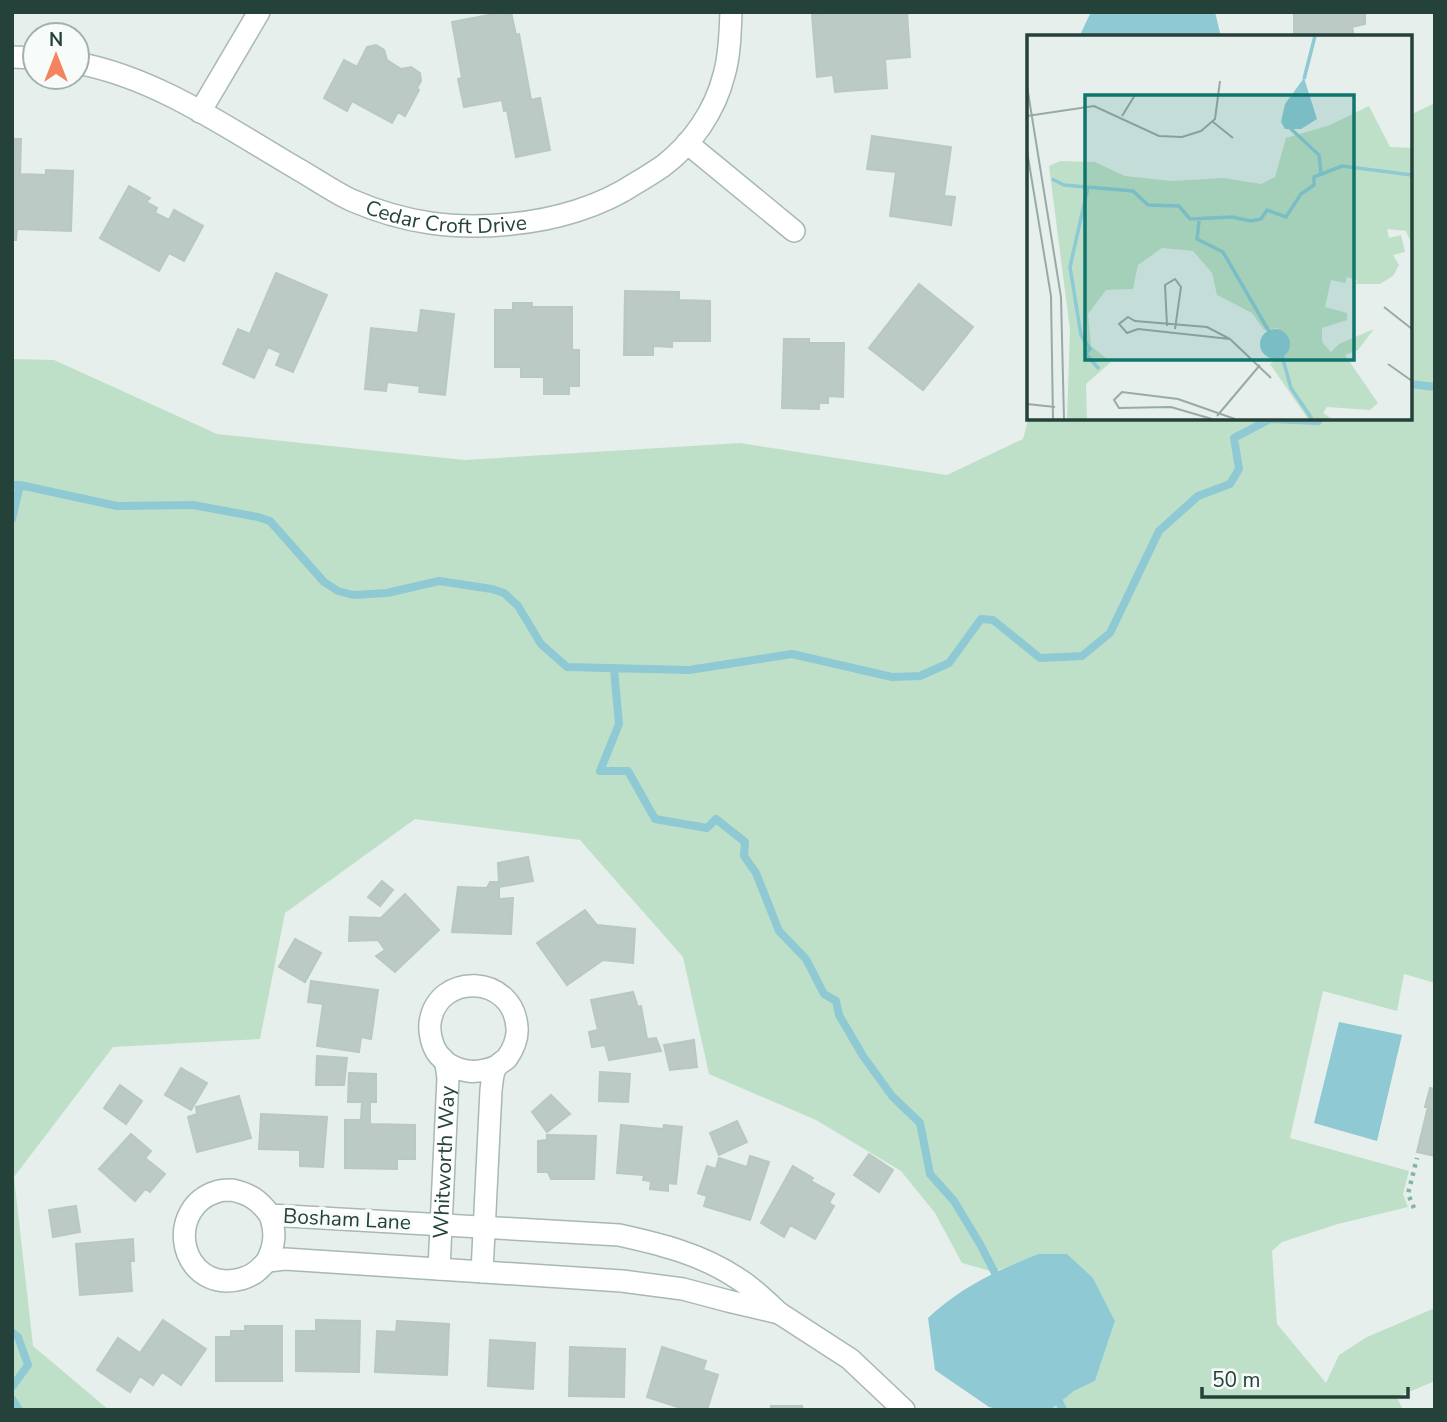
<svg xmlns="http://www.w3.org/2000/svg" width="1447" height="1422" viewBox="0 0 1447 1422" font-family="'Nunito Sans',sans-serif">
  <rect width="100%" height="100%" fill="#e6efeb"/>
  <path fill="#bfe0c8" d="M1435 103V983L1404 974 1397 1011 1323 991 1290 1138 1409 1171 1403 1194 1408 1207 1338 1224 1282 1242 1272 1251 1277 1324 1326 1383 1339 1355 1367 1337 1435 1308V1381L1397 1397 1403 1410H1050L1074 1391 1095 1381 1115 1321 1093 1278 1038 1254 994 1272 962 1263 935 1213 901 1171 816 1120 709 1074 683 957 580 840 415 819 285 913 260 1039 113 1047 14 1177 33 1346 109 1410H12V359L54 360 217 434 465 460 740 443 947 475 1023 439 1029 416V418H1410V115Z"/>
  <path fill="#8ec9d4" d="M1091 12H1215L1221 37H1079Z
    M1339 1022 1402 1035 1377 1141 1314 1123Z
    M1038 1254H1067L1093 1278 1115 1321 1095 1381 1074 1391 1050 1410H1002L989 1407 935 1370 928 1318C961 1287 996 1271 1038 1254Z"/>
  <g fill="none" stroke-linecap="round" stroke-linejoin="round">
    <path stroke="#8ec9d4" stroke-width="8" d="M1410 384 1435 387
      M12 485H20L117 506 193 505 258 517 270 521 324 582 338 591 353 595 387 593 439 581 492 589 504 593 518 606 541 644 567 667 689 670 792 654 892 677 920 676 949 663 981 619 993 620 1040 658 1082 656 1110 633 1159 531 1198 496 1230 484 1239 469 1234 438 1270 419 1318 421 1321 418
      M12 519 20 485
      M614 669 619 724 600 771H628L655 819 707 828 716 819 745 842 744 856 756 873 779 931 806 959 824 994 836 1001 839 1015 863 1056 892 1096 920 1123 930 1174 954 1201 980 1244 999 1281
      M12 1332 18 1337 28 1365 12 1387
      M1055 1393 1063 1410
      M12 1399 19 1410"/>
  </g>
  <path fill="#bbcac4" stroke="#b8c9c2" stroke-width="2" d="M504 12H511L516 35 519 34 531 100 540 98 550 150 516 157 507 110 504 111 502 100 464 107 458 79 462 78 452 22Z
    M833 12H907L910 57 885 59 887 88 835 92 833 75 817 77 812 15Z
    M1294 12H1365V24L1352 27 1354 37H1294Z
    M376 45 384 50 387 60 401 69 411 67 420 73 421 81 417 88 419 90 405 116 398 112 392 123 352 101 347 111 324 98 344 60 357 67 367 47Z
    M872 136 951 147 944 196 955 197 951 225 890 216 896 172 867 169Z
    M12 139H21L20 174 46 175V170L73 171 71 231 17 229 16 240H12Z
    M129 186 150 198 146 202 157 208 155 213 169 220 174 210 203 226 184 261 169 253 159 271 100 238Z
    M276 273 327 295 293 372 276 365 281 353 268 347 254 378 223 364 238 329 250 334Z
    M919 284 973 327 923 390 869 348Z
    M625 291 679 292V300L710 301V341H672V347L653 346V355H624Z
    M513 303H532V307H572V350H579V386H569V394H544V377H521V367H495V310H513Z
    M421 310 454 314 445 395 419 392 420 386 387 382 386 391 365 389 371 328 418 333Z
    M784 339H809V343H844L843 397 828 396V403H819V409L782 408Z
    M528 857 533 881 499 887V899L513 898 511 934 452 932 458 887 487 888 490 882H499L498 863Z
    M382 881 393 890 380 906 368 897Z
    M405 894 439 930 395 972 376 956 385 950 378 940 349 941 350 917 381 918Z
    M585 910 597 925 635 929 633 963 603 960 567 985 537 943Z
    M295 939 321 953 305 982 279 967Z
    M311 981 378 990 371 1039 361 1037 359 1052 317 1046 323 1004 308 1002Z
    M633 992 638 1007 641 1006 647 1039 656 1038 661 1051 609 1060 605 1045 592 1047 589 1032 598 1030 591 1000Z
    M694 1040 697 1067 670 1070 664 1045Z
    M317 1056 347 1058 344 1085H316Z
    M181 1068 207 1083 191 1110 165 1095Z
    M600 1072 630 1074 628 1102 599 1101Z
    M349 1073 376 1074V1102H370V1124L415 1125V1159H397V1169L345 1168V1120H361L362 1102H348Z
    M120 1085 142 1101 126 1124 104 1108Z
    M1435 1086V1156L1417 1152 1428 1107H1425L1430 1088 1434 1089Z
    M551 1095 570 1114 547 1132 532 1112Z
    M239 1096 251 1138 197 1152 188 1117 197 1114 196 1107Z
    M261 1114 327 1117 323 1167 300 1166V1150L259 1149Z
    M737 1121 747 1142 719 1155 710 1133Z
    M621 1125 663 1129 664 1125 682 1127 676 1184 668 1183V1191L650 1189 651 1181 643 1180 644 1175 617 1173Z
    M131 1134 151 1151 145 1158 165 1174 150 1192 145 1189 135 1201 99 1169Z
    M547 1135 596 1136 594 1179H551L548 1172H538V1141L547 1140Z
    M869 1154 893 1170 879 1192 854 1175Z
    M750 1156 769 1162 750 1220 704 1206 707 1196 698 1193 707 1166 716 1169 719 1158 747 1167Z
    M793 1166 813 1178 811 1181 834 1194 829 1203 834 1206 815 1239 790 1225 784 1237 761 1223Z
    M76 1206 80 1232 53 1237 49 1210Z
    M133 1239 134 1261H130L132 1291 80 1295 76 1244Z
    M163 1320 206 1349 181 1385 162 1372 153 1385 140 1376 130 1392 97 1370 118 1338 140 1353Z
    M316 1320 360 1321 359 1372 296 1371V1331H316Z
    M397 1321 449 1324 447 1375 375 1372 377 1331 396 1332Z
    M245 1326H282V1381H216V1337H231V1331H245Z
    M490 1340 535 1343 533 1389 488 1386Z
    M570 1347 625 1349 624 1397 569 1396Z
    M662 1347 706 1361 703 1370 718 1375 707 1410H687L647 1397Z
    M771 1406H802L803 1410H771Z"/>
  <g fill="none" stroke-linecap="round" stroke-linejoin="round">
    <g stroke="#a8b8b2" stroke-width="24">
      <g id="street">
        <path d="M12 57 35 58"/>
        <path id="s1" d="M77 63C157 78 226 127 296 168 314 178 332 191 351 200 404 223 454 230 511 224 554 220 600 207 636 183 645 178 654 172 663 166 692 144 715 111 724 75 730 55 730 33 731 12"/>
        <path d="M200 112 259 12"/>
        <path d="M687 143 794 231"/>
        <path d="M445 1062C462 1073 476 1074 495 1067"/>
        <path d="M232 1190C250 1194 259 1200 270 1215L619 1235C660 1244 701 1254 737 1278 752 1287 766 1301 779 1313L728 1301 683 1289 622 1281 285 1259C280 1260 274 1260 269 1261 264 1263 261 1268 257 1271 249 1278 236 1281 226 1281 176 1278 169 1207 216 1192 220 1190 227 1190 232 1190Z"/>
        <path d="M267 1261C275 1245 276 1232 270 1215"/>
        <path id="s2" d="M439 1269 448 1078C447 1073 447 1066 445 1062 444 1059 440 1057 438 1054 432 1046 429 1033 430 1023 437 971 514 974 517 1028 518 1038 513 1050 507 1058 503 1062 497 1064 495 1069 492 1075 492 1084 491 1090L482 1272"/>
        <path d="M779 1313 850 1359 904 1410"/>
      </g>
    </g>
    <path stroke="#86b3a5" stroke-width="4.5" stroke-dasharray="3.5 5" stroke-linecap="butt" d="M1414 1208 1408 1194 1417 1158"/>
    <use href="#street" stroke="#fff" stroke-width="21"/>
  </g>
  <g text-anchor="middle" stroke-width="7" stroke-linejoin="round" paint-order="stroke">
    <g font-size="21" fill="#24423a" stroke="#f7fbf9">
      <text dy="7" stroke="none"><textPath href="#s1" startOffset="406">Cedar Croft Drive</textPath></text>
      <text dy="7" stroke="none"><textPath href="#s2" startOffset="107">Whitworth Way</textPath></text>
      <text transform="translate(347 1219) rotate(3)" y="7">Bosham Lane</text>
    </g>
  </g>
  <g transform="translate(1027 35)">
    <rect width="385" height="385" fill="#e6efeb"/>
    <path d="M342 71 363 112 385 113V210L379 196 360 194 362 203 374 200 378 217 366 220 372 230 366 241 353 249H329L330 245 320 242 318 248 304 245 298 272 320 278V285L295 293V307L304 317 312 309 347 294 331 315 318 320 351 368 343 375 300 372 296 378 305 384H281L243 329 258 319 251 293 237 295 225 278 190 260 185 238 166 216 135 213 111 230 106 254 79 255 61 279 64 311 84 327 59 349 60 384H40L43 295 22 131 33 126 68 127 98 141 145 146 196 143 234 149 248 142 259 103 303 90Z" fill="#bfe0c8"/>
    <path d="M277 43 290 84 274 94H258L254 87 258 69ZM233 309a15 15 0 1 1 30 0a15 15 0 1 1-30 0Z" fill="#8ec9d4"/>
    <path fill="none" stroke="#8ec9d4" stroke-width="3.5" d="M277 44 288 1M262 92 292 120 294 138M25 144 37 150 106 156 121 170 152 171 163 184 205 182 224 186 234 184 240 175 259 182 274 159 287 150V142L315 131 385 140M61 152 43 232 54 300 63 314 59 319 72 334M172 186 170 204 196 217 243 298M255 321 264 353 285 384"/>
    <path fill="none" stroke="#98aaa4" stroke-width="2" d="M0 51 34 262 37 384M0 81 67 71 132 101 155 102 174 96 188 84 193 46M95 81 108 60M186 87 206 103M0 116 24 261 26 384M357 272 385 294M101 282 108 286 180 292 203 304 111 294 100 298 92 289ZM140 291 138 250 148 244 154 252 148 294M203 304 244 343M361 329 385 346M0 369 28 372M190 381 233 330M185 384 144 372 92 373 87 365 95 357 151 364 208 384"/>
    <path fill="#0f766e" fill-opacity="0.15" stroke="#0f766e" stroke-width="3.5" d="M58 60H327V325H58Z"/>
    <rect width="385" height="385" fill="none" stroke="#24423a" stroke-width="3.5"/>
  </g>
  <rect width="1447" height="1422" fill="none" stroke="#24423a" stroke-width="28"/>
  <g transform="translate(56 56)"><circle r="33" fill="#f7fbf9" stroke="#a3b1ad" stroke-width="2"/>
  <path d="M0-5L12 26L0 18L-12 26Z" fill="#f4845f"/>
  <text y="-10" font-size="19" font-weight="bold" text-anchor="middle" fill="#24423a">N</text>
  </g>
  <path d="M1202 1387v10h206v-10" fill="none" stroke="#24423a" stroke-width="3.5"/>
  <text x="1212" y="1387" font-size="21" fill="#24423a" stroke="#f7fbf9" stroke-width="5" paint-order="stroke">50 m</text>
</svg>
